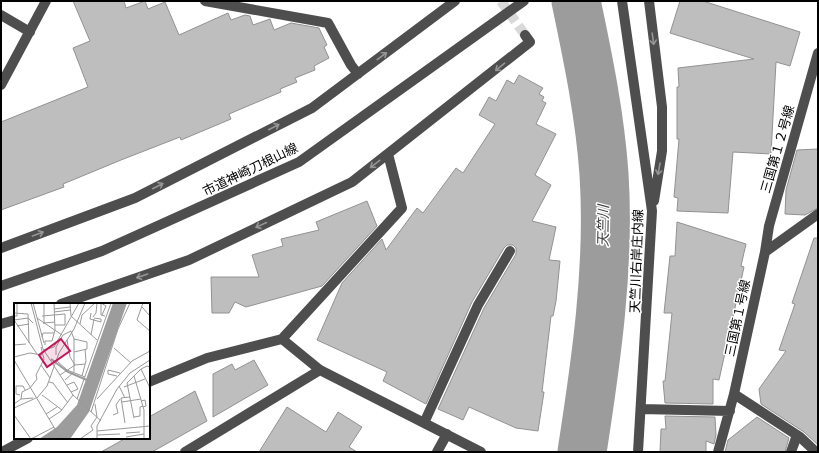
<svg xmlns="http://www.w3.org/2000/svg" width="819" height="453" viewBox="0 0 819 453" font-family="'Fira Sans','Noto Sans JP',sans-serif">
  <rect width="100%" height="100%" fill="#fff"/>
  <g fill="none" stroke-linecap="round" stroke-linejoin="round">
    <path stroke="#9c9c9c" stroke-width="49" d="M576 1C588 58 600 116 604 174 610 266 596 362 582 452"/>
  </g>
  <path fill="#bebebe" stroke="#929292" d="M73 1H124L126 8 145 1 148 9 165 2 179 35 228 13 231 20 245 15 250 16 253 25 270 19 274 30 291 23 319 28 327 45 324 47 329 58 314 66 315 70 295 78 297 82 280 89 281 92 229 114 231 119 181 140 180 137 121 160 63 184 64 187 1 210V122L88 87 73 48 90 41Z
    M680 1H703L800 32 790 66 776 62 771 154 733 152 728 213 677 211 678 198 674 197 679 139H677V87H679L678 68 754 59 670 33Z
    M519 75 543 88 539 94 544 97 542 101 546 103 536 124 556 134 535 175 551 185 532 221 556 227 549 260 560 261 556 301 553 316H551L542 392H544L538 431 516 428 469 407 463 420 438 409 484 308 516 254V248L513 245H507L504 248 472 302 426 404 383 381 387 372 317 340 342 283 382 239 386 250 417 208 423 213 456 168 463 173 495 124 479 115 489 97 496 101 507 80 514 84Z
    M818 149V208L805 215 785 214 786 190 797 150Z
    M367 201 377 226 322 286 246 307 235 302 229 313H212L211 277H259L252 255 283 246 281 239 319 230 316 222Z
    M677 222 746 244 741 266 744 267 719 380 713 379V404L665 403 663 381H665L672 313H664L670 256H675Z
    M814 238H818V445L804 432 761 404 759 389 786 351 779 350 795 304 792 303Z
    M254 360 268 385 213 417V374L232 364 235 370Z
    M195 391 207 421 152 452H101L126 438H149V417Z
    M287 407 326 432 338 412 362 427 349 447 357 452H259Z
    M665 416 715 417 716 435 714 444 706 441V452H660L661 429H666Z
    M757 417 789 438 785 452H725L728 440Z"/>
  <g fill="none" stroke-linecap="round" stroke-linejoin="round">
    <path stroke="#d9d9d9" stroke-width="10" stroke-dasharray="10 5" stroke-linecap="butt" d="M501 1 525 35"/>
    <path stroke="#4e4e4e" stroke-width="10" d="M205 1 328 23 351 65 358 74
      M622 1 652 211 638 452
      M649 1 662 107V151L654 201
      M1 15 30 32
      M1 85 46 1
      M1 248 135 198 312 108 455 1
      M765 252 769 226 818 53
      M1 286 102 251 299 162 524 1
      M61 304 189 260 352 182 530 42 525 35
      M1 324 15 320
      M282 339 320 370
      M149 382 207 358 282 339 402 208 388 154
      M734 394 800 437 816 452
      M641 409 730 411
      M424 423 478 305 510 251
      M2 452 28 438
      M185 452 320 370 481 452
      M437 452 447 434
      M718 452 734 394 765 252 818 214
      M791 452 797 435"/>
  </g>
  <defs><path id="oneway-shaft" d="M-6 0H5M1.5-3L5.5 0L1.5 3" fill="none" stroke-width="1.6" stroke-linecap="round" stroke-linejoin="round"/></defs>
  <g stroke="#959595">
    <use href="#oneway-shaft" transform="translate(653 39) rotate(82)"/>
    <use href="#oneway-shaft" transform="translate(382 56) rotate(-37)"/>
    <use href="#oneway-shaft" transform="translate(500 67) rotate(141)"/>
    <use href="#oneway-shaft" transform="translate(274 127) rotate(-27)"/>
    <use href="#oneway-shaft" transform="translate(375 164) rotate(142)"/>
    <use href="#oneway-shaft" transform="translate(659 169) rotate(100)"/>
    <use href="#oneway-shaft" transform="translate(158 186) rotate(-27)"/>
    <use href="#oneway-shaft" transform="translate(261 225) rotate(155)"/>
    <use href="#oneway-shaft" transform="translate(38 234) rotate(-20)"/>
    <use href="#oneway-shaft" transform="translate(142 276) rotate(161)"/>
  </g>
  <g text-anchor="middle" stroke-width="3" stroke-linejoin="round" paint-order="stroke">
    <g font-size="13" fill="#000" stroke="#fff">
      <text transform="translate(777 149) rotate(-74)" y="5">三国第１２号線</text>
      <text transform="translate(250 169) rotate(-26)" y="5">市道神崎刀根山線</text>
      <text transform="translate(636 261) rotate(-88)" y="5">天竺川右岸庄内線</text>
      <text transform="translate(737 318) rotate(-78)" y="5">三国第１号線</text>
    </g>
    <g font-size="14" font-style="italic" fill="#3d3d3d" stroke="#fff">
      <text transform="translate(603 226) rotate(-89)" y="5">天竺川</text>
    </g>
  </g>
  <g transform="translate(14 303)">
    <rect width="136" height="136" fill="#fff"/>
    <path d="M99 0H113L75 109 56 136H25L43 124 63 102Z" fill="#9c9c9c"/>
    <path fill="none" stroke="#9c9c9c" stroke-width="2" d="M37 56 54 69 75 78"/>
    <path fill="none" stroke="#999" stroke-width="1" d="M17 0 29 46 59 92 87 118M19 0 30 40M56 0 57 13 83 37M129 0 123 17 136 28M128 4 136 13M40 6 56 4M40 9 56 7M0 10 14 11M77 10 76 16 87 19V16L80 15M14 11 15 40M88 12 92 3 87 0V12L91 13M0 13H3V0M28 13 51 11V22H41M79 14 82 10 83 0M23 15 48 32M0 17 23 51M0 17 14 15 19 20M29 20 41 19M30 21V0M66 21 68 12 81 0M3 23 15 21M77 32 80 16M28 34 29 30H40M60 36 73 39V46L60 49M53 37 56 54 61 62M0 42 12 41M31 42V38H38L41 27 40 0M100 45 117 60M29 47 40 44 65 0M42 52V44L49 32 57 28 60 36V69L51 77M0 54 16 50 28 52M0 57 47 136M43 58 53 67 71 74M27 62 36 75M136 64 133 63 127 66 136 85M46 72 61 62 71 61M68 73 72 58 71 46M103 73 94 71V67L106 70M120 73 130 107V136M35 79 39 80 54 100M53 82 60 79 64 86 57 89M105 83 111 95M110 84 131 76M6 92 2 91V83H9L11 87M28 92 48 107M23 95 33 83 45 50 60 26 71 0M7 96 8 89 16 85 23 76 22 72 30 56 27 44M63 96 97 0M83 96 118 58 136 48M127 98 131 97 132 103 129 104M108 99 127 96M0 101 7 96 19 95M0 105 22 95M77 109 104 26 116 0M32 111 43 104M0 112 17 136M99 112 104 110 102 102 106 96M120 114 126 113V104L129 103M120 115 113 80 127 66M35 116 47 108 59 92M111 120 107 95 116 94M79 127 77 123 83 114 81 101M83 128 136 123M112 130 126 129M83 132 106 131M112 134 130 131M17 136 40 124M66 136 79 127M83 136V123L103 86 116 70 136 57"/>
    <path fill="#c2185b" fill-opacity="0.15" stroke="#c2185b" stroke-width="2" d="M47 36 56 48 33 64 25 52Z"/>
    <rect width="136" height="136" fill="none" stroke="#000" stroke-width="2"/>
  </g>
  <rect width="819" height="453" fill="none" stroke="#000000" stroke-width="4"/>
</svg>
